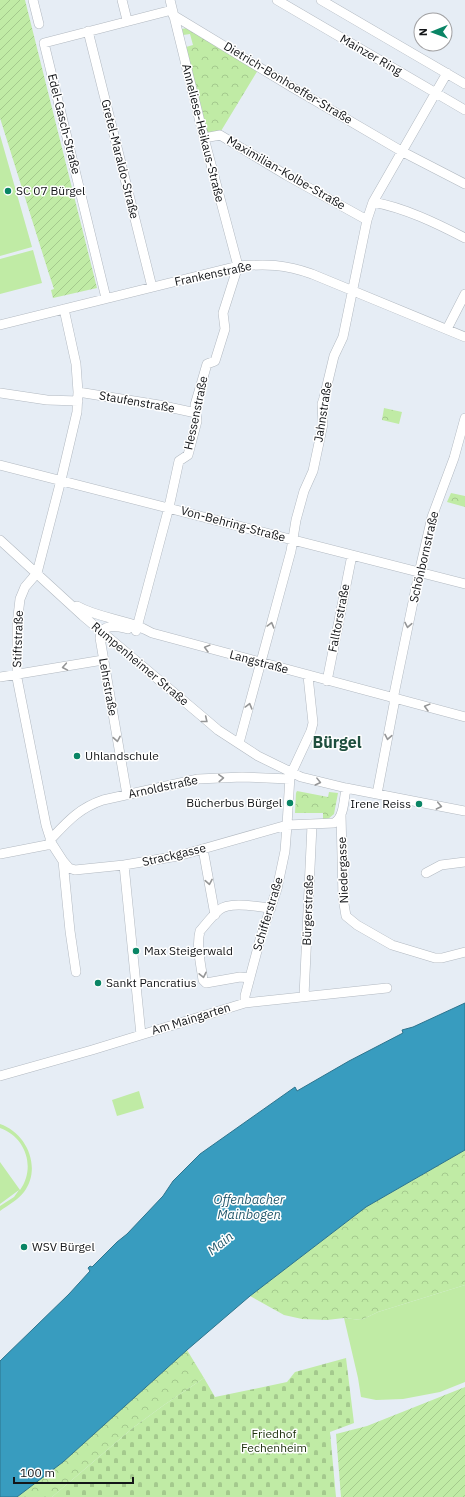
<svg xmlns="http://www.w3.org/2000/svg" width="465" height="1497" viewBox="0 0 465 1497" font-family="'IBM Plex Sans',sans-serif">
  <defs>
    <pattern id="forest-crowns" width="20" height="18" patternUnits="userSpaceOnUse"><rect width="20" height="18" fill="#c0eba5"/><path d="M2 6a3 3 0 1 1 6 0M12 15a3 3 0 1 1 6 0" fill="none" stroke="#a4c98d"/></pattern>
    <pattern id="cemetery-stones" width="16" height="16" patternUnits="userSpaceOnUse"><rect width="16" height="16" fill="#c0eba5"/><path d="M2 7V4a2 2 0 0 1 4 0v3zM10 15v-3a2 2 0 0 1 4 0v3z" fill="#a4c98d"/></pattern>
    <pattern id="garden-furrows" width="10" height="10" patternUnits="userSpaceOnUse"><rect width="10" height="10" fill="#c0eba5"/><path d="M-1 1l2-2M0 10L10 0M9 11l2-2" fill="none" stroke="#a4c98d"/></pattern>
  </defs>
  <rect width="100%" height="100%" fill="#e6edf5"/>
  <path fill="#c0eba5" d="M0 135 32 247 0 256Z
    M33 250 42 283 0 294V259Z
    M139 1091 144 1108 117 1116 112 1100Z
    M0 1124C27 1133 42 1168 24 1192 18 1200 8 1205 0 1211V1206L14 1197 19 1190 0 1204V1162L20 1190C36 1168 26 1137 0 1128Z
    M465 1285V1382L440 1392 403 1399 376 1400 361 1397 358 1378 344 1318 361 1320 378 1312Z"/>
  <path fill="url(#forest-crowns)" d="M187 28 258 70 221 131 211 134 207 131 186 47 193 45 190 34 183 35 182 29Z
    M384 408 402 412 399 424 382 420Z
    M451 493 465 496V507L447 502Z
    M297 791 328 797 329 792 338 793 334 814 328 819H323V813H295L296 793Z
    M465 1150V1285L378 1312 361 1320 344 1318 327 1320 302 1319 284 1315 250 1296 366 1207Z
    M187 1350 204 1378 164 1405 134 1427 52 1497H17L63 1462Z"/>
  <path fill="url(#cemetery-stones)" d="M346 1358 354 1423 330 1432 336 1497H52L134 1427 164 1405 204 1378 215 1397 287 1382 295 1372Z"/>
  <path fill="url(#garden-furrows)" d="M0 0H25L97 288 53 298 51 290 54 289 49 274 0 118Z
    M465 1387V1497H341L336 1434 367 1426Z"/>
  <path fill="#389cbf" stroke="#2d748d" d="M465 1003V1150L366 1207 250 1296 187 1350 63 1462 17 1497H0V1361L69 1294 90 1271 88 1268 90 1266 92 1267 117 1242 127 1234 163 1196 173 1181 200 1154 295 1087 297 1091 349 1061 403 1033 402 1030 413 1027Z"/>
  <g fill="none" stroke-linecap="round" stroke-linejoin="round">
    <g stroke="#b2b9c1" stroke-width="10">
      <path id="minor" d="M33 0 39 24
        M122 0 127 20
        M277 0 465 110
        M321 0 465 84
        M173 15 290 86 403 152 465 184
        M88 31 152 287
        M204 138 220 135 286 175 367 220
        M373 202C405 208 436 223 465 238
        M106 298 44 43 172 10
        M64 309 76 364 78 392 77 412 61 480 37 573 25 587 20 599 17 625V678L46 825 52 844 63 861 70 931 76 972
        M0 325 238 266C267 264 284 264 312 274L465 337
        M447 329 465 294
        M78 392 159 405 196 413
        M0 393 47 400 78 401
        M0 465 465 584
        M0 540 83 616 204 718 218 730 258 756 301 777 346 788 465 811
        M77 606C100 619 129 619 152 633L465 717
        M136 631 169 507 179 461 188 455 197 421 195 405 207 364 215 361 225 329 223 313 238 266 204 138 170 0
        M308 676 313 723 311 731 290 776 287 825 334 823C344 818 344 799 346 788
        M0 677 103 660
        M327 681 352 555
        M393 699 419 573 432 517 454 458 465 418
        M239 743 291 551 296 520 304 491 313 471 323 424 322 404 324 398 334 356 343 337 367 220 373 202 447 73
        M377 794 395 699
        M127 795 100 638C102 623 116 626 128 629
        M341 814 343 898 346 916 357 925 392 945 435 958H442L465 952
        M50 840C67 822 79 808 103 800L198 779 242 777 290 779
        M203 849 215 915
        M0 854 52 844
        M63 861 69 868 75 870 124 865 178 856 287 825 285 851 277 889 261 936 245 996V1003
        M124 865 141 1035
        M426 873 441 865 465 862
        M250 978 240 977 206 983 203 980C201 965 196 946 200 931 206 924 212 916 219 910 230 901 258 907 271 908
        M304 996 312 825
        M0 1076 92 1050 245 1003 387 988"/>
    </g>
    <use href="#minor" stroke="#fff" stroke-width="9"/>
  </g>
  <defs><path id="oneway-chevron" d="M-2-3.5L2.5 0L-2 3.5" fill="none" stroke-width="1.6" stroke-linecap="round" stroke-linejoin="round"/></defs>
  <g stroke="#959697">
    <use href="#oneway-chevron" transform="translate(271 625) rotate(-75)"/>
    <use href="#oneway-chevron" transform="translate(408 625) rotate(101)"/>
    <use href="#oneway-chevron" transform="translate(207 648) rotate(-165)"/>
    <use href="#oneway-chevron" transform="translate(65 667) rotate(170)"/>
    <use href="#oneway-chevron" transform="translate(249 706) rotate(-75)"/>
    <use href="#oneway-chevron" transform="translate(427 707) rotate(-165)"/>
    <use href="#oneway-chevron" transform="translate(205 720) rotate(39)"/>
    <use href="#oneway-chevron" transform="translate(388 737) rotate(101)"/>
    <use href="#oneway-chevron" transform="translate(117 739) rotate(80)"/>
    <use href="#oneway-chevron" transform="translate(221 778) rotate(-3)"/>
    <use href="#oneway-chevron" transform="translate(318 782) rotate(14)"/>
    <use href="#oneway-chevron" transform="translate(439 806) rotate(11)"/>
    <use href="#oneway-chevron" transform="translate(209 882) rotate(80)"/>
    <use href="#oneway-chevron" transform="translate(203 975) rotate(78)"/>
  </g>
  <g fill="#0a8565" stroke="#fff" stroke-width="1.5">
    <circle cx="8" cy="191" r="4"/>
    <circle cx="77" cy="756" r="4"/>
    <circle cx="290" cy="803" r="4"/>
    <circle cx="419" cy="804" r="4"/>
    <circle cx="136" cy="951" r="4"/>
    <circle cx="98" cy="983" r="4"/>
    <circle cx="24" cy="1247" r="4"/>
  </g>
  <g text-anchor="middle" stroke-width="3" stroke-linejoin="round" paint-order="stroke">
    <g font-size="12" fill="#131518" stroke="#fff">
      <text transform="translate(371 55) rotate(30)" y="4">Mainzer Ring</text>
      <text transform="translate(288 83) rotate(31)" y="4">Dietrich-Bonhoeffer-Straße</text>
      <text transform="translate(64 124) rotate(76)" y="4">Edel-Gasch-Straße</text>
      <text transform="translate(203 133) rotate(76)" y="4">Anneliese-Heikaus-Straße</text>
      <text transform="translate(120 159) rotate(76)" y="4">Gretel-Maraldo-Straße</text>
      <text transform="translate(286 173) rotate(30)" y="4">Maximilian-Kolbe-Straße</text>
      <text transform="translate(213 274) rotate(-12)" y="4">Frankenstraße</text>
      <text transform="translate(137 402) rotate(10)" y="4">Staufenstraße</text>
      <text transform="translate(323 412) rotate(-81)" y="4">Jahnstraße</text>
      <text transform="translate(196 413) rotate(-78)" y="4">Hessenstraße</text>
      <text transform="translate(233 524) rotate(15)" y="4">Von-Behring-Straße</text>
      <text transform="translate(424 557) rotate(-77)" y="4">Schönbornstraße</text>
      <text transform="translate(339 618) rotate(-79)" y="4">Falltorstraße</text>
      <text transform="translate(18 639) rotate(-88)" y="4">Stiftstraße</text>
      <text transform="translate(259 662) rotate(15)" y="4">Langstraße</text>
      <text transform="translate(140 664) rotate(40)" y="4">Rumpenheimer Straße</text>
      <text transform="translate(108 687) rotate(80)" y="4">Lehrstraße</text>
      <text transform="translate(163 787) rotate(-12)" y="4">Arnoldstraße</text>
      <text transform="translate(174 855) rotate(-13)" y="4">Strackgasse</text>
      <text transform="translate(343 870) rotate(-92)" y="4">Niedergasse</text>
      <text transform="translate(308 910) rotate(-88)" y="4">Bürgerstraße</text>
      <text transform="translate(268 914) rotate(-73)" y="4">Schifferstraße</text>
      <text transform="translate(191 1019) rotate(-17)" y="4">Am Maingarten</text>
    </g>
    <g font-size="12" fill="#131518" stroke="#fff" text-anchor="start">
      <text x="16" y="195">SC 07 Bürgel</text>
      <text x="85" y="760">Uhlandschule</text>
      <text x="282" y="807" text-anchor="end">Bücherbus Bürgel</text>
      <text x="411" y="808" text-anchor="end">Irene Reiss</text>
      <text x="144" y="955">Max Steigerwald</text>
      <text x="106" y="987">Sankt Pancratius</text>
      <text x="32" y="1251">WSV Bürgel</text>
    </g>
    <g font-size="12" fill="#213511" stroke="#fff">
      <text x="274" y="1438">Friedhof<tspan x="274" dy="14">Fechenheim</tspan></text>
    </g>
    <g font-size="13" font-style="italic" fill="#285d70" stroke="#fff">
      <text x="249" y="1204">Offenbacher<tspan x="249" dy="15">Mainbogen</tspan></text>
      <text transform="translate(220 1243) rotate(-39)" y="5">Main</text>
    </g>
    <g font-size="16" font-weight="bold" fill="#1f4f3f" stroke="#fff">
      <text x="337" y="748">Bürgel</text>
    </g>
  </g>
  <g transform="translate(433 32) rotate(269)"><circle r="19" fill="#ffffff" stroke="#a1a1a3"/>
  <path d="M0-3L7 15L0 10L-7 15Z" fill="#0a8565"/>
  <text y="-6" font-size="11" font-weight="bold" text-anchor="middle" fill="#131518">N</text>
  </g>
  <path d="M14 1477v6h119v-6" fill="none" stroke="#131518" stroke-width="2"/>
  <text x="20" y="1477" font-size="12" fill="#131518" stroke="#ffffff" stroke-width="3" paint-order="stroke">100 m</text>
</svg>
